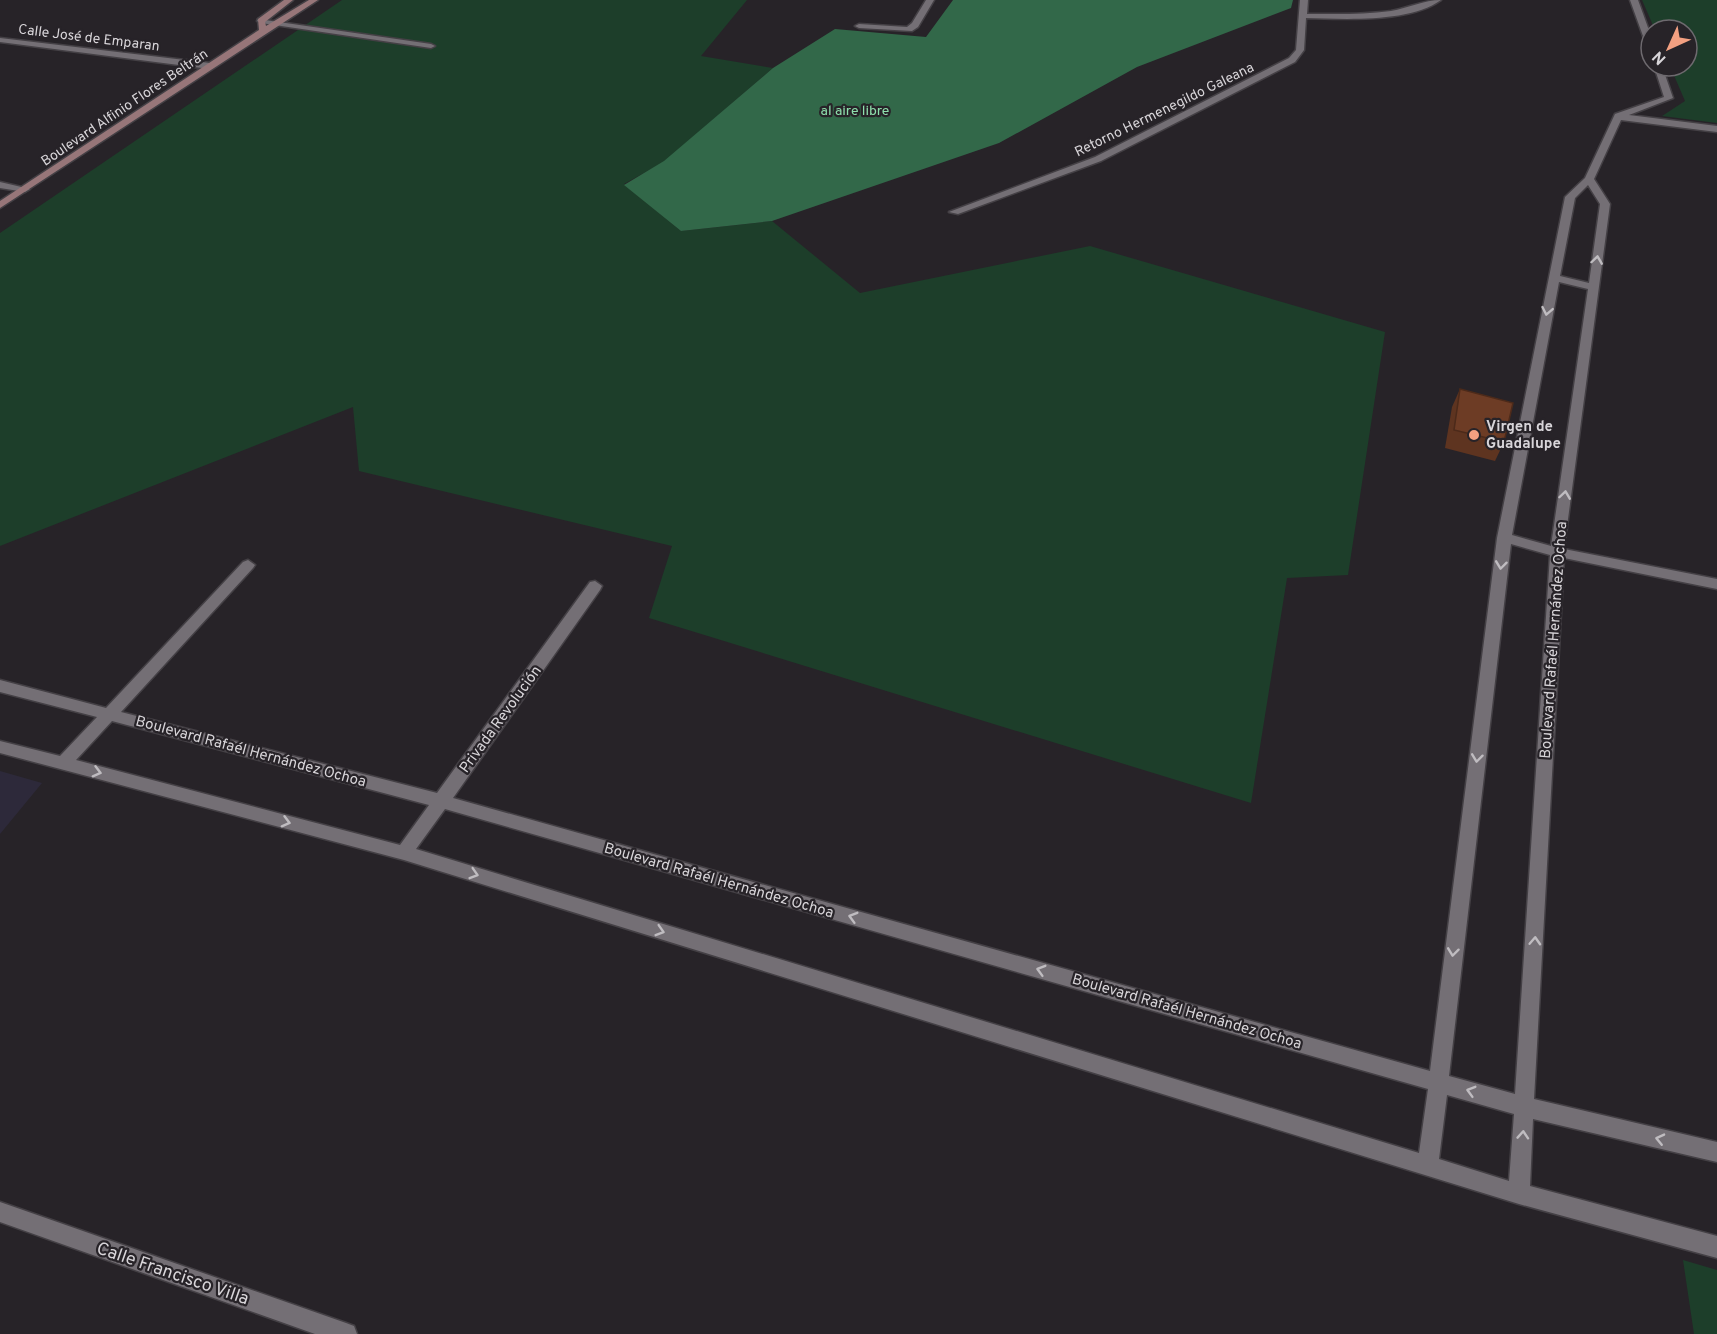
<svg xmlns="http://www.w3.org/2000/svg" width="1717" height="1334" viewBox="0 0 1717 1334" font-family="Overpass,sans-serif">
  <rect width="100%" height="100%" fill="#272328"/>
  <path fill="#2d293a" d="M0 771 42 783 0 834Z"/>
  <path fill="#1d3e2a" d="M342 0H747L701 56 773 68 664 162 624 184 681 231 772 221 860 293 1090 246 1385 332 1348 575 1287 578 1251 803 649 618 672 546 359 471 353 407 0 546V233Z
    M1642 0H1717V123L1662 116 1685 101 1670 66H1687V30H1655Z
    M1683 1260 1717 1270V1334H1694Z"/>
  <path fill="#326849" d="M953 0H1293L1291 8 1137 67 999 143 772 221 681 231 624 185 664 161 773 68 835 29 926 37Z"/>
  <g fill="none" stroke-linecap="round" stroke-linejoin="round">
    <g stroke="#444045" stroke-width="3">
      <path id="lane" d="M258 19 431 44 435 46 431 48 261 23 257 21Z"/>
    </g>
    <g stroke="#444045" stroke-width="3">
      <path id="street" d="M926 0H934L918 27 912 31 859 28 855 26 859 24 907 27 912 23Z
        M1300 0H1308L1307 14C1335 14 1363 15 1391 11 1408 8 1424 0 1441 0 1409 23 1345 19 1306 18L1304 50 1295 62 1101 161 958 214 949 212 1095 157 1289 58 1296 50Z
        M1630 0H1638L1651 36V49L1647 47Z
        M0 38 210 63 214 66 210 69 0 42Z
        M1654 66H1662L1673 98 1629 115 1717 126V132L1621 120 1594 179 1610 204 1564 549 1717 579V589L1564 558 1534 1099 1717 1142V1162L1533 1119 1530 1186 1717 1236V1258L1519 1204 404 860 0 753V741L60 756 97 717 0 692V680L106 708 243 562 248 560 255 565 253 568 121 712 437 793 590 582 595 581 602 586 600 590 453 798 1430 1071 1497 538 1565 197 1585 178 1615 114 1664 97ZM1588 185 1600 204 1589 283 1560 276 1575 198ZM1559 282 1588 289 1551 546 1512 535ZM1511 544 1550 555 1515 1094 1449 1076ZM112 721 429 805 400 845 76 760ZM445 809 1428 1089 1419 1153 416 849ZM1447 1095 1514 1114 1509 1181 1439 1159Z
        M0 182 30 189 25 192 0 188Z
        M0 1202 346 1323 354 1326 357 1334H315L0 1222Z"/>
    </g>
    <g stroke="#444045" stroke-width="3">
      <path id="secondary" d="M284 0H293L265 22 266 26 309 0H318L0 208V201L259 30 258 19Z"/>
    </g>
    <use href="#lane" fill="#746f75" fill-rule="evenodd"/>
    <use href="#street" fill="#746f75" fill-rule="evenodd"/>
    <use href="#secondary" fill="#977679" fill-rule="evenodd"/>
  </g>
  <path fill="#5e3420" d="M1460 389 1504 442 1495 461 1445 448 1452 407Z"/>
  <path fill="#6d3c25" stroke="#4c2a1a" stroke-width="1.5" d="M1460 389 1513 403 1504 442 1454 430Z"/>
  <defs><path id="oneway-chevron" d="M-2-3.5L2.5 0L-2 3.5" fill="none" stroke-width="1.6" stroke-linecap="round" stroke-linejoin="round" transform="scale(1.5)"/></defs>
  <g stroke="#bfbcc0">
    <use href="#oneway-chevron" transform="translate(1597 260) rotate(-82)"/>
    <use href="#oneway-chevron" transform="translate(1547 311) rotate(101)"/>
    <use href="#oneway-chevron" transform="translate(1565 495) rotate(-82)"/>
    <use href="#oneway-chevron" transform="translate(1501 565) rotate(97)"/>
    <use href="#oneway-chevron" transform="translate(1477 758) rotate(97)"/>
    <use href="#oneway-chevron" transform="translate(97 772) rotate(15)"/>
    <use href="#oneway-chevron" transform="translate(286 822) rotate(15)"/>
    <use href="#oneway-chevron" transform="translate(474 874) rotate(17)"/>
    <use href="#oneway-chevron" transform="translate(853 917) rotate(-164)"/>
    <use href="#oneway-chevron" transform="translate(660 931) rotate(17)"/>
    <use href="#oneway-chevron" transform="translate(1535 941) rotate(-87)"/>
    <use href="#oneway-chevron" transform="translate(1453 952) rotate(97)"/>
    <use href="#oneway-chevron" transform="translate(1041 970) rotate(-164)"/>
    <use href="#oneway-chevron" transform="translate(1471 1091) rotate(-164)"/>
    <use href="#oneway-chevron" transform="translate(1523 1135) rotate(-86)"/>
    <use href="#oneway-chevron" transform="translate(1660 1139) rotate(-167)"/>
  </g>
  <circle fill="#f3a081" stroke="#272328" stroke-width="2" cx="1474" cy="435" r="6"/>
  <g text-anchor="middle" stroke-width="4.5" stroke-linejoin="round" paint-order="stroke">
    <g font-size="14" fill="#d8d5d9" stroke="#272328">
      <text transform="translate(89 37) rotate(7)" y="5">Calle José de Emparan</text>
      <text transform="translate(124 107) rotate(-34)" y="5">Boulevard Alfinio Flores Beltrán</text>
      <text transform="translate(1164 109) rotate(-26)" y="5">Retorno Hermenegildo Galeana</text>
    </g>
    <g font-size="14" fill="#8ee0ad" stroke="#272328">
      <text x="855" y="115">al aire libre</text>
    </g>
    <g font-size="15" font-weight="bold" fill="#d8d5d9" stroke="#272328" text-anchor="start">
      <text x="1486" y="431">Virgen de<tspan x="1486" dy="17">Guadalupe</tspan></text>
    </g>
    <g font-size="15" fill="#d8d5d9" stroke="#272328">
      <text transform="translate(1553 640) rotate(-86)" y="5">Boulevard Rafaél Hernández Ochoa</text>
      <text transform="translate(500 719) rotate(-54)" y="5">Privada Revolución</text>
      <text transform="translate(251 751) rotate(15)" y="5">Boulevard Rafaél Hernández Ochoa</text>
      <text transform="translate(719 880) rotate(16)" y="5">Boulevard Rafaél Hernández Ochoa</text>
      <text transform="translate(1187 1011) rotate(16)" y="5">Boulevard Rafaél Hernández Ochoa</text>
    </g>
    <g font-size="18" fill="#d8d5d9" stroke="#272328">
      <text transform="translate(173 1273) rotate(19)" y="6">Calle Francisco Villa</text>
    </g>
  </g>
  <g transform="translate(1669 48) rotate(225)"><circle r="28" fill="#272328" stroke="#6e6a6f" stroke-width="1.5"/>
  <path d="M0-4.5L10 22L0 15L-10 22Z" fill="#f3a081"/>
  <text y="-9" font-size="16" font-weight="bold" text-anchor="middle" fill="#d8d5d9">N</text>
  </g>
</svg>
